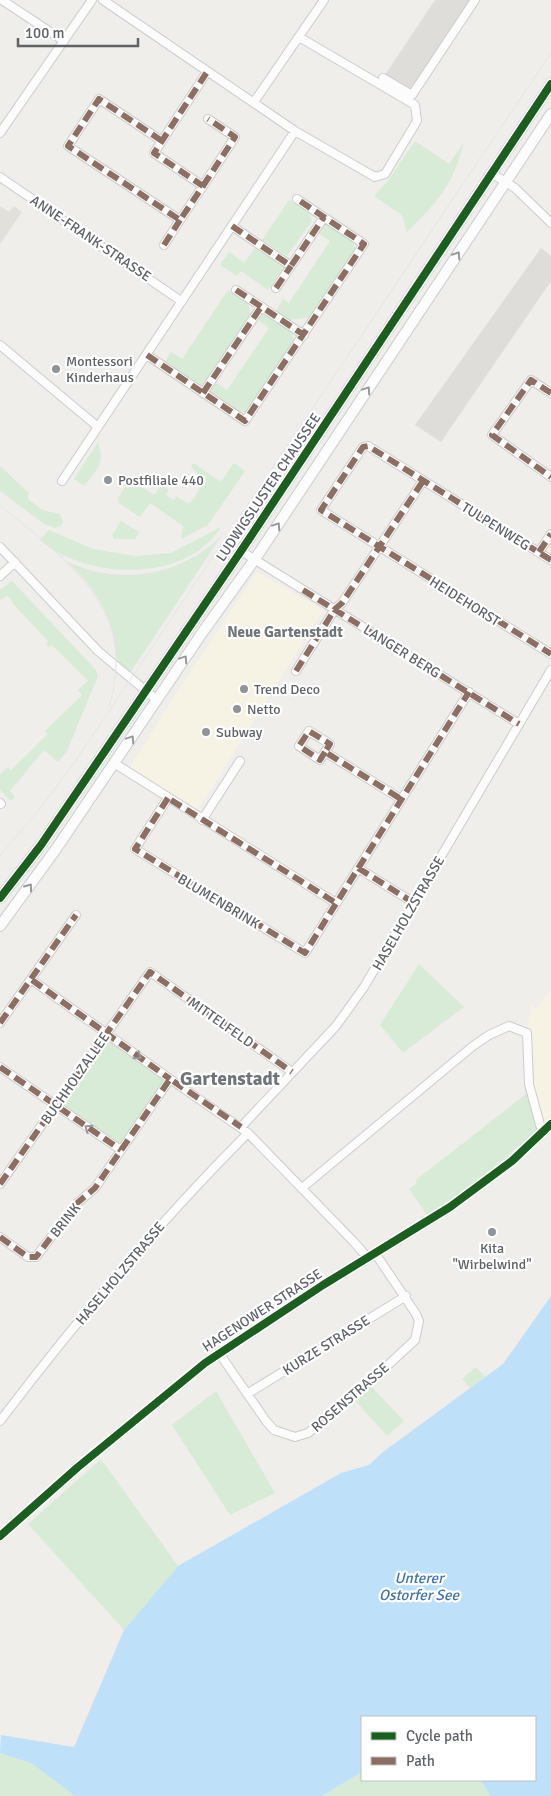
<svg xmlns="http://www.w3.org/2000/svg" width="551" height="1796" viewBox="0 0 551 1796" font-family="Signika,sans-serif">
  <rect width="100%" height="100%" fill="#efeeea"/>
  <path fill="#f7f3e4" d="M257 572 323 610 194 816 127 772 181 686Z
    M551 991V1117L541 1127 529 1084 527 1033 531 1005 535 1009Z"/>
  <path fill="#dfddda" d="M435 0H475L412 95 383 78Z
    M541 248 551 256V281L441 442 415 425Z"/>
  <path fill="#e2e0da" d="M0 206 9 212 14 206 22 212 0 244Z"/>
  <path fill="#d8ebd6" d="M415 141 449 164 464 142C453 185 438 202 407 232L402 215 375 197V195L387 182Z
    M289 200 309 214 312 221 287 256 262 240Z
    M325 223 353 241 356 250 312 317 290 320 276 311 283 299 289 303 330 241 318 233Z
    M256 246 284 266 268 290 241 271 237 276 220 265 229 252 244 263Z
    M228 290 248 304 251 315 202 386 165 361 171 352 182 359Z
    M263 313 292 333 294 342 246 412H239L210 392 216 383 227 390 269 328 258 320Z
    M98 442C105 465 97 469 84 486L74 479Z
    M193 463 221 482 234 463 245 471 208 525 181 539 183 526 150 503 140 517 119 503 118 498 130 479 154 495 161 485 169 490 166 495 174 500 176 496 189 504C201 491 206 478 191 467Z
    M0 466 29 493 28 499 42 510 60 514 63 521 61 526 55 528 44 524 0 491Z
    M121 521 139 532 135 539H114L112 535Z
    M221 527C186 584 86 580 40 540L49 530 93 549 136 556 171 553Z
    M222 535 128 676 117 666C115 620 100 592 66 561 118 586 181 577 222 535Z
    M12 581 96 670 98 676 67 751 58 762 44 750 10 791 15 797 11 801 0 790V774L7 767 11 770 48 734 45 731 82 695 78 690 88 681 52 645 49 647 46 644 48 641 12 603 13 602 7 596 0 600V590Z
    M419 964 464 1007 403 1053 380 1025Z
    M106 1034 170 1079 121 1150 56 1105Z
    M531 1090 541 1127 476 1183 427 1215 409 1189 417 1183 416 1180Z
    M476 1367 485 1377 470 1388 462 1379Z
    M368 1383 404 1421 387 1436 352 1397Z
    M216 1391 275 1493 230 1515 172 1425Z
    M101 1459 178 1566 124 1630 28 1524Z
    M0 1753 31 1763 75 1796H0Z
    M362 1772V1780H481L490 1796H322Z"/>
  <path fill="#bfe0f9" d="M551 1296V1796H490L481 1780H535V1717H362V1772L322 1796H75L31 1763 0 1753 1 1735 74 1747 124 1630 178 1566 341 1473 369 1465 383 1452 503 1364Z"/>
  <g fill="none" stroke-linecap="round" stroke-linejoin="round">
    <g stroke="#cbcccc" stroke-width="10">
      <path id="minor" d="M2 0 64 41
        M103 0 295 131 375 177 385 174 417 121 415 105 299 37
        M383 78 412 95 475 0
        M254 102 324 0
        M0 133 92 0
        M162 141 99 99 68 146 180 220 203 186 154 153 207 72
        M491 173 515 188 551 223
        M0 177 181 301
        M203 186 235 137 208 119
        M232 226 291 266 324 217
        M164 245 180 220
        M276 288 291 266
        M236 290 304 335
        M0 345 98 427
        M147 355 245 421 364 244 297 199
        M203 393 261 307
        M551 393 531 380 492 435 551 477
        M62 481 295 131
        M0 547 98 651 157 700
        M241 551 519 724
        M539 552 551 534
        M551 560 368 446 363 447 321 510 551 654
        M0 576 15 562
        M296 671 335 609 342 603 423 481
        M325 752 320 760 299 746 309 731 330 744 325 752 401 799
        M114 763 336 903
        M168 798 135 849 305 953 469 692
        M0 803 1 804
        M202 820 240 761
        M358 868 414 903
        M32 980 170 1079
        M0 1023 76 915
        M0 1067 121 1150
        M241 1127 336 1026 364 987 551 670
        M0 1184 150 972 292 1072
        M302 1188 473 1046 489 1035 509 1026 527 1033 529 1084 542 1132
        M0 1237 28 1257H36L76 1204 95 1188 170 1079 248 1133 353 1241 367 1257
        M219 1353 266 1421 274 1430 295 1437 308 1433 360 1391 415 1340 419 1321 416 1314 375 1253
        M247 1394 406 1296
        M0 1421C77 1320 159 1222 248 1133
        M0 1536 78 1467 205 1363 323 1285 450 1207 512 1161 551 1124"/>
    </g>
    <g stroke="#cbcccc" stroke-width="12">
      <path id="tertiary" d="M0 898 41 845 241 551 551 84
        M0 926 56 849 202 633 255 559 551 114"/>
    </g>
    <use href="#minor" stroke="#fdfcfc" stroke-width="8"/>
    <use href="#tertiary" stroke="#fdfcfc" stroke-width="10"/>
    <path stroke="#e4e4e4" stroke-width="1" d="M0 505C52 550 126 596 115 676 114 686 113 696 109 705
      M73 565C119 587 185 575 220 538
      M0 856 45 802 77 759 551 53"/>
    <path stroke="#8d6e63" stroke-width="6" stroke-dasharray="12 6" stroke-linecap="butt" d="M162 141 99 99 68 146 180 220 203 186 154 153 207 72
      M203 186 235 137 208 119
      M232 226 291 266 324 217
      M164 245 180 220
      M276 288 291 266
      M236 290 304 335
      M147 355 245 421 364 244 297 199
      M203 393 261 307
      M551 393 531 380 492 435 551 477
      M539 552 551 534
      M551 560 368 446 363 447 321 510 551 654
      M303 590 519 724
      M296 671 335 609 342 603 423 481
      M325 752 320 760 299 746 309 731 330 744 325 752 401 799
      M168 798 135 849 305 953 469 692
      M171 800 336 903
      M358 868 414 903
      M32 980 170 1079
      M0 1023 76 915
      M0 1067 121 1150
      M0 1184 150 972 292 1072
      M0 1237 28 1257H36L76 1204 95 1188 170 1079 241 1127"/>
    <g stroke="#fff" stroke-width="11">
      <path id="cycleway" d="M0 898 41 845 241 551 551 84
        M0 1536 78 1467 205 1363 323 1285 450 1207 512 1161 551 1124"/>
    </g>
    <use href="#cycleway" stroke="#1b5e20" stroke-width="8"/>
  </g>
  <defs><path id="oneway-chevron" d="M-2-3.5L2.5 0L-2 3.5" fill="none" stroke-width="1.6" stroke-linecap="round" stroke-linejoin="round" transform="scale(1.25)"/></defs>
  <g stroke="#96999c">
    <use href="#oneway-chevron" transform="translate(457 255) rotate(-57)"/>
    <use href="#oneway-chevron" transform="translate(367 390) rotate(-56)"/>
    <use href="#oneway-chevron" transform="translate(277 526) rotate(-56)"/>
    <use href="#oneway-chevron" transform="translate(184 659) rotate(-56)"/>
    <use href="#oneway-chevron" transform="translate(131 739) rotate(-56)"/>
    <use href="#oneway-chevron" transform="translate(29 887) rotate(-54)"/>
    <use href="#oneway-chevron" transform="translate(138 1056) rotate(35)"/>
    <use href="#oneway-chevron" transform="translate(88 1128) rotate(-145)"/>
  </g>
  <g fill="#919496" stroke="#fff" stroke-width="2">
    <circle cx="56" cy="369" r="5"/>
    <circle cx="108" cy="480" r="5"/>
    <circle cx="244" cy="689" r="5"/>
    <circle cx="237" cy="709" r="5"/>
    <circle cx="206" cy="732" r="5"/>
    <circle cx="492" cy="1232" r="5"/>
  </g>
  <g text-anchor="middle" stroke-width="4.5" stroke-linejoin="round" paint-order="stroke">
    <g font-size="14" fill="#5f6368" stroke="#fff">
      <text transform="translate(91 238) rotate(34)" y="5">ANNE-FRANK-STRASSE</text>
      <text transform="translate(268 487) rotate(-56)" y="5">LUDWIGSLUSTER CHAUSSEE</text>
      <text transform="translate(496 526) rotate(32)" y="5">TULPENWEG</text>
      <text transform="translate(465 601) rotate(32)" y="5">HEIDEHORST</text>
      <text transform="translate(402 651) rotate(32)" y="5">LANGER BERG</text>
      <text transform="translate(219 901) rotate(31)" y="5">BLUMENBRINK</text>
      <text transform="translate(408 913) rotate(-60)" y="5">HASELHOLZSTRASSE</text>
      <text transform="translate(221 1022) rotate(35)" y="5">MITTELFELD</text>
      <text transform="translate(75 1078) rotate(-55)" y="5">BUCHHOLZALLEE</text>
      <text transform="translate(65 1220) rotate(-51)" y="5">BRINK</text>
      <text transform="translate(120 1273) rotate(-50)" y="5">HASELHOLZSTRASSE</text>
      <text transform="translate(262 1310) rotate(-33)" y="5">HAGENOWER STRASSE</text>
      <text transform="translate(326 1345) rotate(-32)" y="5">KURZE STRASSE</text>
      <text transform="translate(350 1397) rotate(-41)" y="5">ROSENSTRASSE</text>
    </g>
    <g font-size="14" fill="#5f6368" stroke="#fff" text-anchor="start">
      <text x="66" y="366">Montessori<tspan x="66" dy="16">Kinderhaus</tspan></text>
      <text x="118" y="485">Postfiliale 440</text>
      <text x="254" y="694">Trend Deco</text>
      <text x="247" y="714">Netto</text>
      <text x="216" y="737">Subway</text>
      <text x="492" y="1253" text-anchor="middle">Kita<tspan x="492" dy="16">"Wirbelwind"</tspan></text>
    </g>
    <g font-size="15" font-weight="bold" fill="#70757a" stroke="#fff">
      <text x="285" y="637">Neue Gartenstadt</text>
    </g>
    <g font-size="15" font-style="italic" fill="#4174aa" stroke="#fff">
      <text x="419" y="1583">Unterer<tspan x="419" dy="17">Ostorfer See</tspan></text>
    </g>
    <g font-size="19" font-weight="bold" fill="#70757a" stroke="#fff">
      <text x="230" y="1085">Gartenstadt</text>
    </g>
  </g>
  <rect x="361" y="1716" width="175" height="65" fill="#ffffff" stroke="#bfc1c3"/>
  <rect x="371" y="1732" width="25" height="8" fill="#1b5e20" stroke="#bfc1c3"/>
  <text x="406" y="1741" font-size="15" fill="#5f6368">Cycle path</text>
  <rect x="371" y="1757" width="25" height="8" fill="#8d6e63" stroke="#bfc1c3"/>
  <text x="406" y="1766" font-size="15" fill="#5f6368">Path</text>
  <path d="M18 38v8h120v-8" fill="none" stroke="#5f6368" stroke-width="2.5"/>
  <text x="25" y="38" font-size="15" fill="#5f6368" stroke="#ffffff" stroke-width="4" paint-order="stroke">100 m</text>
</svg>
